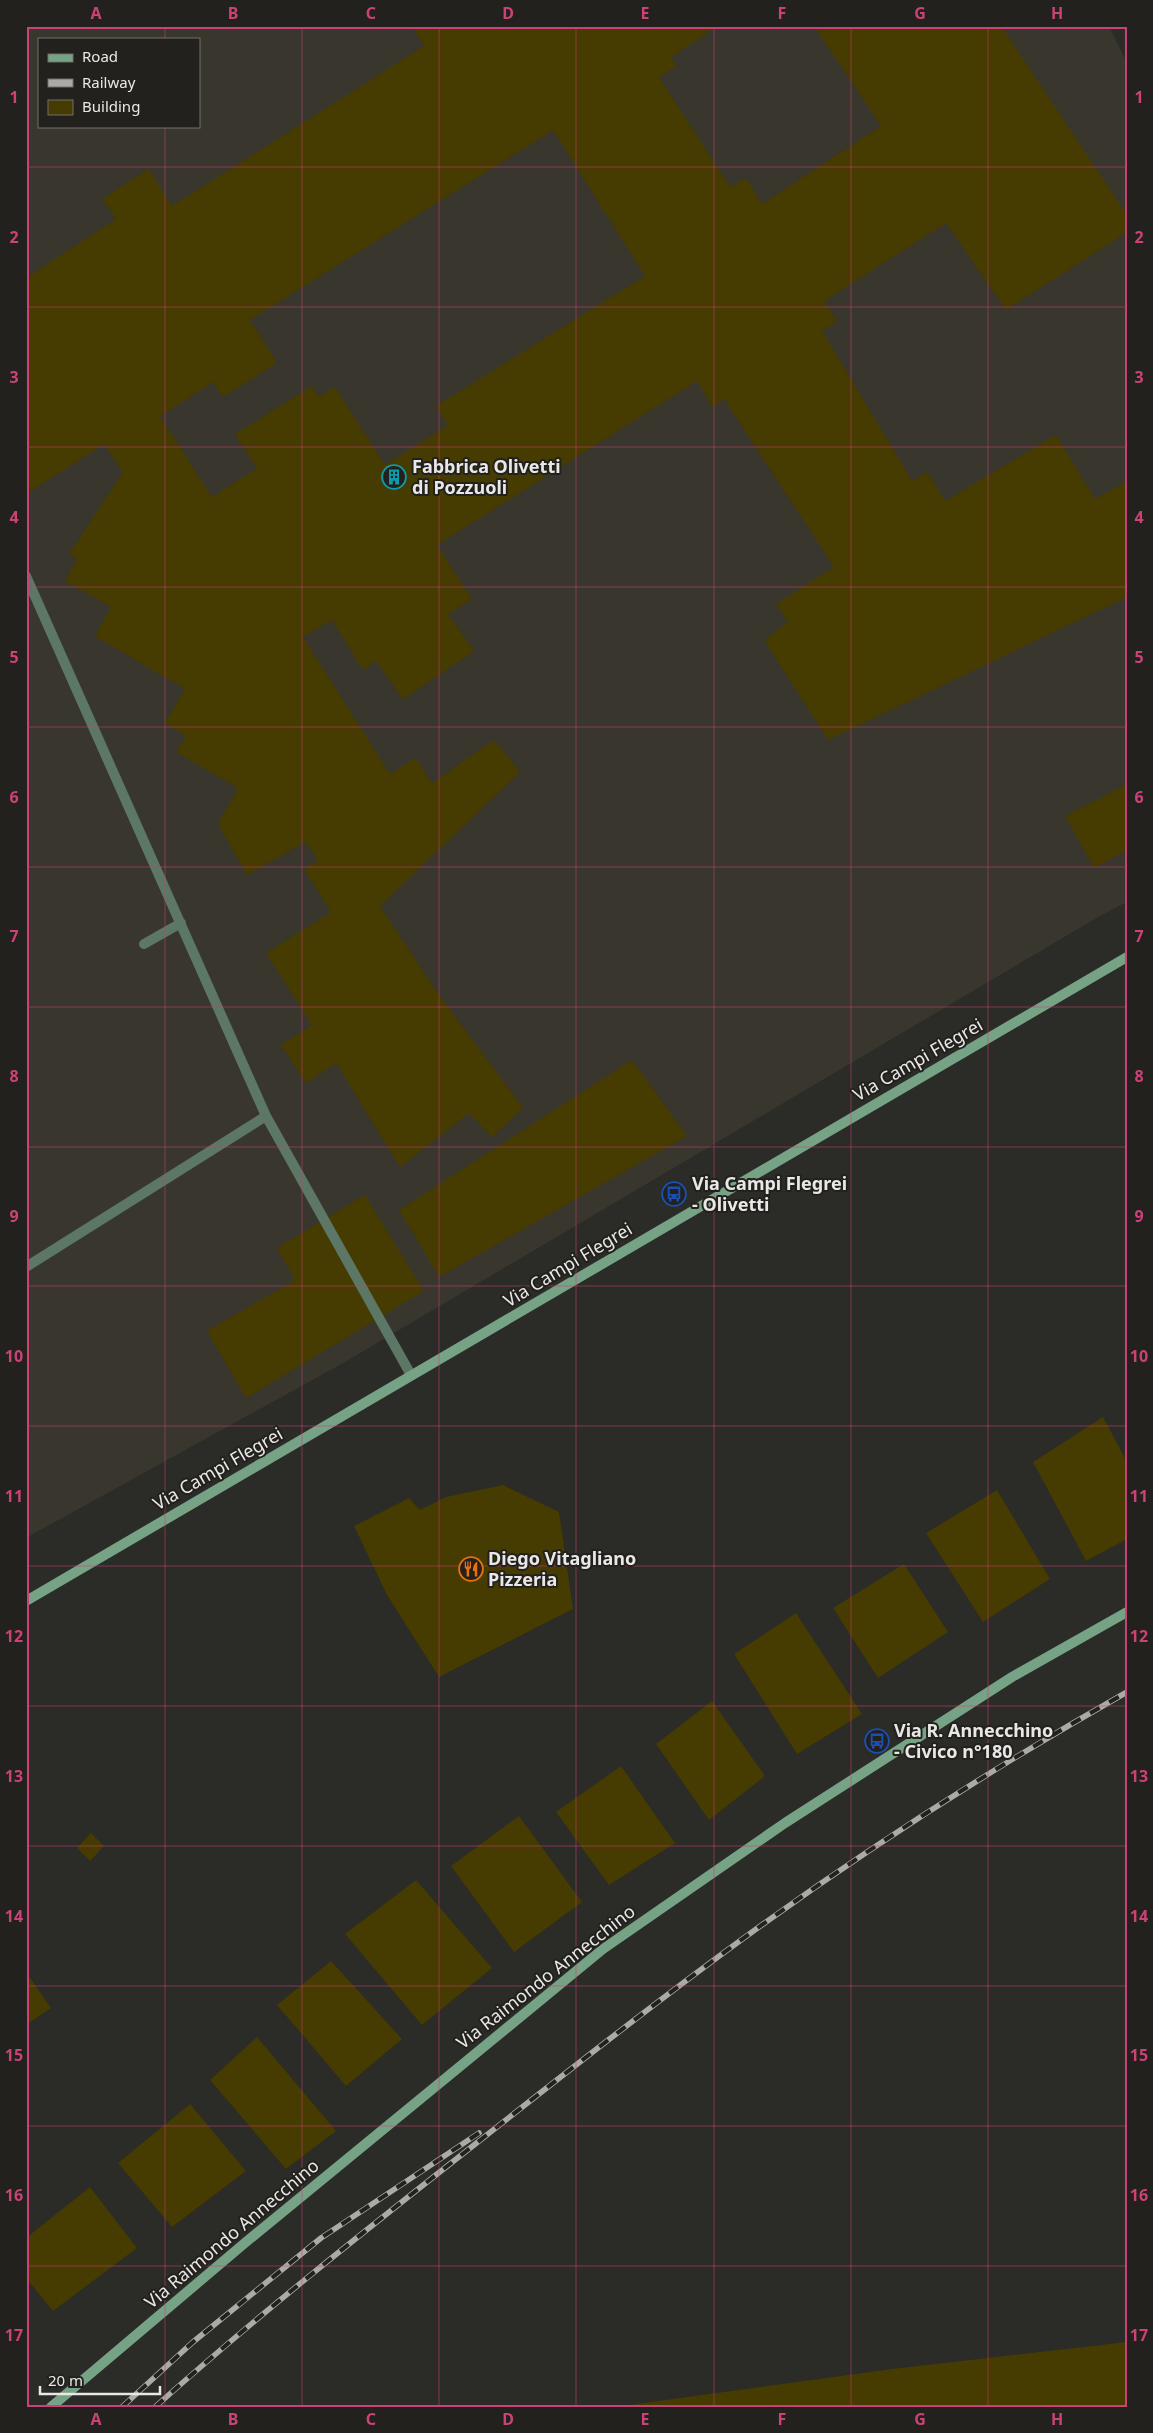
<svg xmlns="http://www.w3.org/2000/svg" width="1153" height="2433" viewBox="0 0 1153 2433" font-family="'Noto Sans',sans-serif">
  <rect width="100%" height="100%" fill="#2b2b27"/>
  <path fill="#38362d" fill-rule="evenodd" d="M26 26H1109L1127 63V902L1100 916 345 1362 26 1538ZM39 39H199V126H39Z"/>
  <path fill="#463b00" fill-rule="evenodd" d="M417 26H718L671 57 677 66 659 77 730 187 746 178 762 204 881 126 814 26H1001L1127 215V232L1006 310 946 223 824 301 837 321 822 331 912 481 927 472 945 501 1056 435 1095 499 1127 481V597L828 740 764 640 788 622 776 604 834 567 724 399 712 407 697 381 437 545 472 599 448 614 474 651 403 699 376 661 363 670 332 620 303 637 390 774 415 758 432 783 494 740 520 772 380 906 437 992 523 1108 492 1137 469 1113 400 1167 336 1063 306 1083 281 1045 312 1025 266 953 331 912 304 869 318 860 306 842 247 875 218 824 238 788 176 752 186 736 165 723 185 689 95 636 111 607 65 581 77 559 69 554 123 472 104 444 26 494V278L116 219 102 199 148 169 172 206 424 46 413 28ZM553 130 645 276 436 406 448 425 385 465 335 387 319 397 312 386 235 434 257 468 212 497 160 416 213 382 223 397 277 363 250 320Z
    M1127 784V850L1094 868 1065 816Z
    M632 1060 687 1136 439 1277 399 1210Z
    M365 1195 424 1291 246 1398 207 1331 295 1280 277 1248Z
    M1103 1417 1127 1462V1539L1086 1561 1033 1462Z
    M503 1485 559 1512 573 1609 439 1677 387 1595 354 1526 409 1498 420 1510 446 1497Z
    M997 1490 1050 1579 983 1622 926 1533Z
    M904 1564 948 1632 878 1678 833 1608Z
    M796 1613 862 1714 797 1754 734 1654Z
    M712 1701 765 1776 709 1820 656 1744Z
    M621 1766 675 1843 609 1885 556 1812Z
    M519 1816 582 1902 514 1952 451 1866Z
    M91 1833 104 1846 90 1861 77 1848Z
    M416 1880 492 1968 422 2025 345 1934Z
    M331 1961 402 2039 346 2086 277 2005Z
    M26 1972 51 2008 26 2025Z
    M257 2037 336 2131 286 2169 210 2080Z
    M190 2104 246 2171 172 2227 118 2163Z
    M90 2187 137 2248 53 2311 26 2278V2238Z
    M1127 2342V2407H615L892 2369Z"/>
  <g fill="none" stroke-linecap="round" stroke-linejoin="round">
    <path stroke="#5c7765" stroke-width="10" d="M26 576 266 1116 411 1375
      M144 944 181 923
      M26 1267 266 1116"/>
    <path stroke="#76a286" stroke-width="10" d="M26 1601 1127 957
      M51 2407 246 2242 603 1949 785 1823 1012 1677 1127 1612"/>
    <g stroke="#abaaa7" stroke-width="5.5">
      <path id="rail" d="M122 2407 193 2342 321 2238 479 2133
        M155 2407C258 2315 366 2230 474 2145 568 2071 662 1997 759 1927 877 1842 1000 1764 1127 1692"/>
    </g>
    <use href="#rail" stroke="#22211d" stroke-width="4" stroke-dasharray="11" stroke-linecap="butt"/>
  </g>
  <path fill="none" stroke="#ca4277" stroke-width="1" stroke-opacity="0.55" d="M165 26V39M302 26V2407M439 26V2407M576 26V2407M714 26V2407M851 26V2407M988 26V2407M165 126V2407M26 167H1127M26 307H1127M26 447H1127M26 587H1127M26 727H1127M26 867H1127M26 1007H1127M26 1147H1127M26 1286H1127M26 1426H1127M26 1566H1127M26 1706H1127M26 1846H1127M26 1986H1127M26 2126H1127M26 2266H1127"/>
  <defs>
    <g id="building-ring" transform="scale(1.25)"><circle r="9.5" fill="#22211d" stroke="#0f9aa8" stroke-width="1.5"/><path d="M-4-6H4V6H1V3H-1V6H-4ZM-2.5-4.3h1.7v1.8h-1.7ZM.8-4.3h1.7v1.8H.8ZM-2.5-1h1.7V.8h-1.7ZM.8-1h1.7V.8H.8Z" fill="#0f9aa8"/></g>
    <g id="bus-ring" transform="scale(1.25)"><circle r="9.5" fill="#22211d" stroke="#1a4fb4" stroke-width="1.5"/><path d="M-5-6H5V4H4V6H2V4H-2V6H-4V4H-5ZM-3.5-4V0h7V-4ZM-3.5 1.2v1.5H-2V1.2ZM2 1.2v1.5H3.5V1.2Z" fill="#1a4fb4"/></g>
    <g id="restaurant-ring" transform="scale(1.25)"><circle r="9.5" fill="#22211d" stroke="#e8710a" stroke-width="1.5"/><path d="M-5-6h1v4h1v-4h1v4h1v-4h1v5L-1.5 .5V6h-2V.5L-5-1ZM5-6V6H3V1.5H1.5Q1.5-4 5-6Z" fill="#e8710a"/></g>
  </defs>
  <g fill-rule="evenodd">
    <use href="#building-ring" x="394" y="477"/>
    <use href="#bus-ring" x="674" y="1194"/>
    <use href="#restaurant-ring" x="471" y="1569"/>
    <use href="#bus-ring" x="877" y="1741"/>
  </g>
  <g text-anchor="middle" stroke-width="4" stroke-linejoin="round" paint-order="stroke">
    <g font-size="18" font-weight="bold" fill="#e9e8e6" stroke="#22211d" text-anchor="start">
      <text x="412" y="473">Fabbrica Olivetti<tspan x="412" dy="21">di Pozzuoli</tspan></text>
      <text x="692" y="1190">Via Campi Flegrei<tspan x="692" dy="21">- Olivetti</tspan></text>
      <text x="488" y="1565">Diego Vitagliano<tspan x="488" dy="21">Pizzeria</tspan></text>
      <text x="894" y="1737">Via R. Annecchino<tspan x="894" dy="21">- Civico n°180</tspan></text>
    </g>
    <g font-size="18" fill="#e9e8e6" stroke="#22211d">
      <text transform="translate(918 1060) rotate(-30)" y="6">Via Campi Flegrei</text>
      <text transform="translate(568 1265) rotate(-31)" y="6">Via Campi Flegrei</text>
      <text transform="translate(218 1469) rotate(-30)" y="6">Via Campi Flegrei</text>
      <text transform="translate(546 1977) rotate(-38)" y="6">Via Raimondo Annecchino</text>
      <text transform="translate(232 2234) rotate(-40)" y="6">Via Raimondo Annecchino</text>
    </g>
  </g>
  <rect width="1153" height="2433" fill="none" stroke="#22211d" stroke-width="55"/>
  <rect x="38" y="38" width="162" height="90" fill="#22211d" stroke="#72716d"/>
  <rect x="48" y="54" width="25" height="8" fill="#76a286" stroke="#72716d"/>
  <text x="82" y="62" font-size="15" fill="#e9e8e6">Road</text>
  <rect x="48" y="79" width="25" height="8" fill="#abaaa7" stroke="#72716d"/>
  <text x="82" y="88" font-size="15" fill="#e9e8e6">Railway</text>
  <rect x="48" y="100" width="25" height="15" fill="#463b00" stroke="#72716d"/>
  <text x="82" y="112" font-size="15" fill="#e9e8e6">Building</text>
  <path d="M40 2386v8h120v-8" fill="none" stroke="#e9e8e6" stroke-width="2.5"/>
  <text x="48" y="2386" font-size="15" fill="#e9e8e6" stroke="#22211d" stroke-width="4" paint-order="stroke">20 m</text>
  <rect x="28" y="28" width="1098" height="2378" fill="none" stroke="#ca4277" stroke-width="2"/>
  <g font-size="16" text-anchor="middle" font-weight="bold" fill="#ca4277">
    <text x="96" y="19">A</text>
    <text x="233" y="19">B</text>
    <text x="371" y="19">C</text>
    <text x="508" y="19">D</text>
    <text x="645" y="19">E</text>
    <text x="782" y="19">F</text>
    <text x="920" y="19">G</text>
    <text x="1057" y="19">H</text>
    <text x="14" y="103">1</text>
    <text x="1139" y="103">1</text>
    <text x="14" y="243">2</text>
    <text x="1139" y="243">2</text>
    <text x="14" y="383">3</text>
    <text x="1139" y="383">3</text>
    <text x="14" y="523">4</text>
    <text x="1139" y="523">4</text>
    <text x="14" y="663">5</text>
    <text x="1139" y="663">5</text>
    <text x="14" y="803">6</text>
    <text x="1139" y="803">6</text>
    <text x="14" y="942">7</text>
    <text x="1139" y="942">7</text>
    <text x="14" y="1082">8</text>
    <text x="1139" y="1082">8</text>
    <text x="14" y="1222">9</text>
    <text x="1139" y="1222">9</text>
    <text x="14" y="1362">10</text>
    <text x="1139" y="1362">10</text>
    <text x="14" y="1502">11</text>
    <text x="1139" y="1502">11</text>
    <text x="14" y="1642">12</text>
    <text x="1139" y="1642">12</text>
    <text x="14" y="1782">13</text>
    <text x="1139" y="1782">13</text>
    <text x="14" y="1922">14</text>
    <text x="1139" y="1922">14</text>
    <text x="14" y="2061">15</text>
    <text x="1139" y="2061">15</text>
    <text x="14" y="2201">16</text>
    <text x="1139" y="2201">16</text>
    <text x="14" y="2341">17</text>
    <text x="1139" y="2341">17</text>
    <text x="96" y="2425">A</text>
    <text x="233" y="2425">B</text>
    <text x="371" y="2425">C</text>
    <text x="508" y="2425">D</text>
    <text x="645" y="2425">E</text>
    <text x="782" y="2425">F</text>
    <text x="920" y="2425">G</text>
    <text x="1057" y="2425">H</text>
  </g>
</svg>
